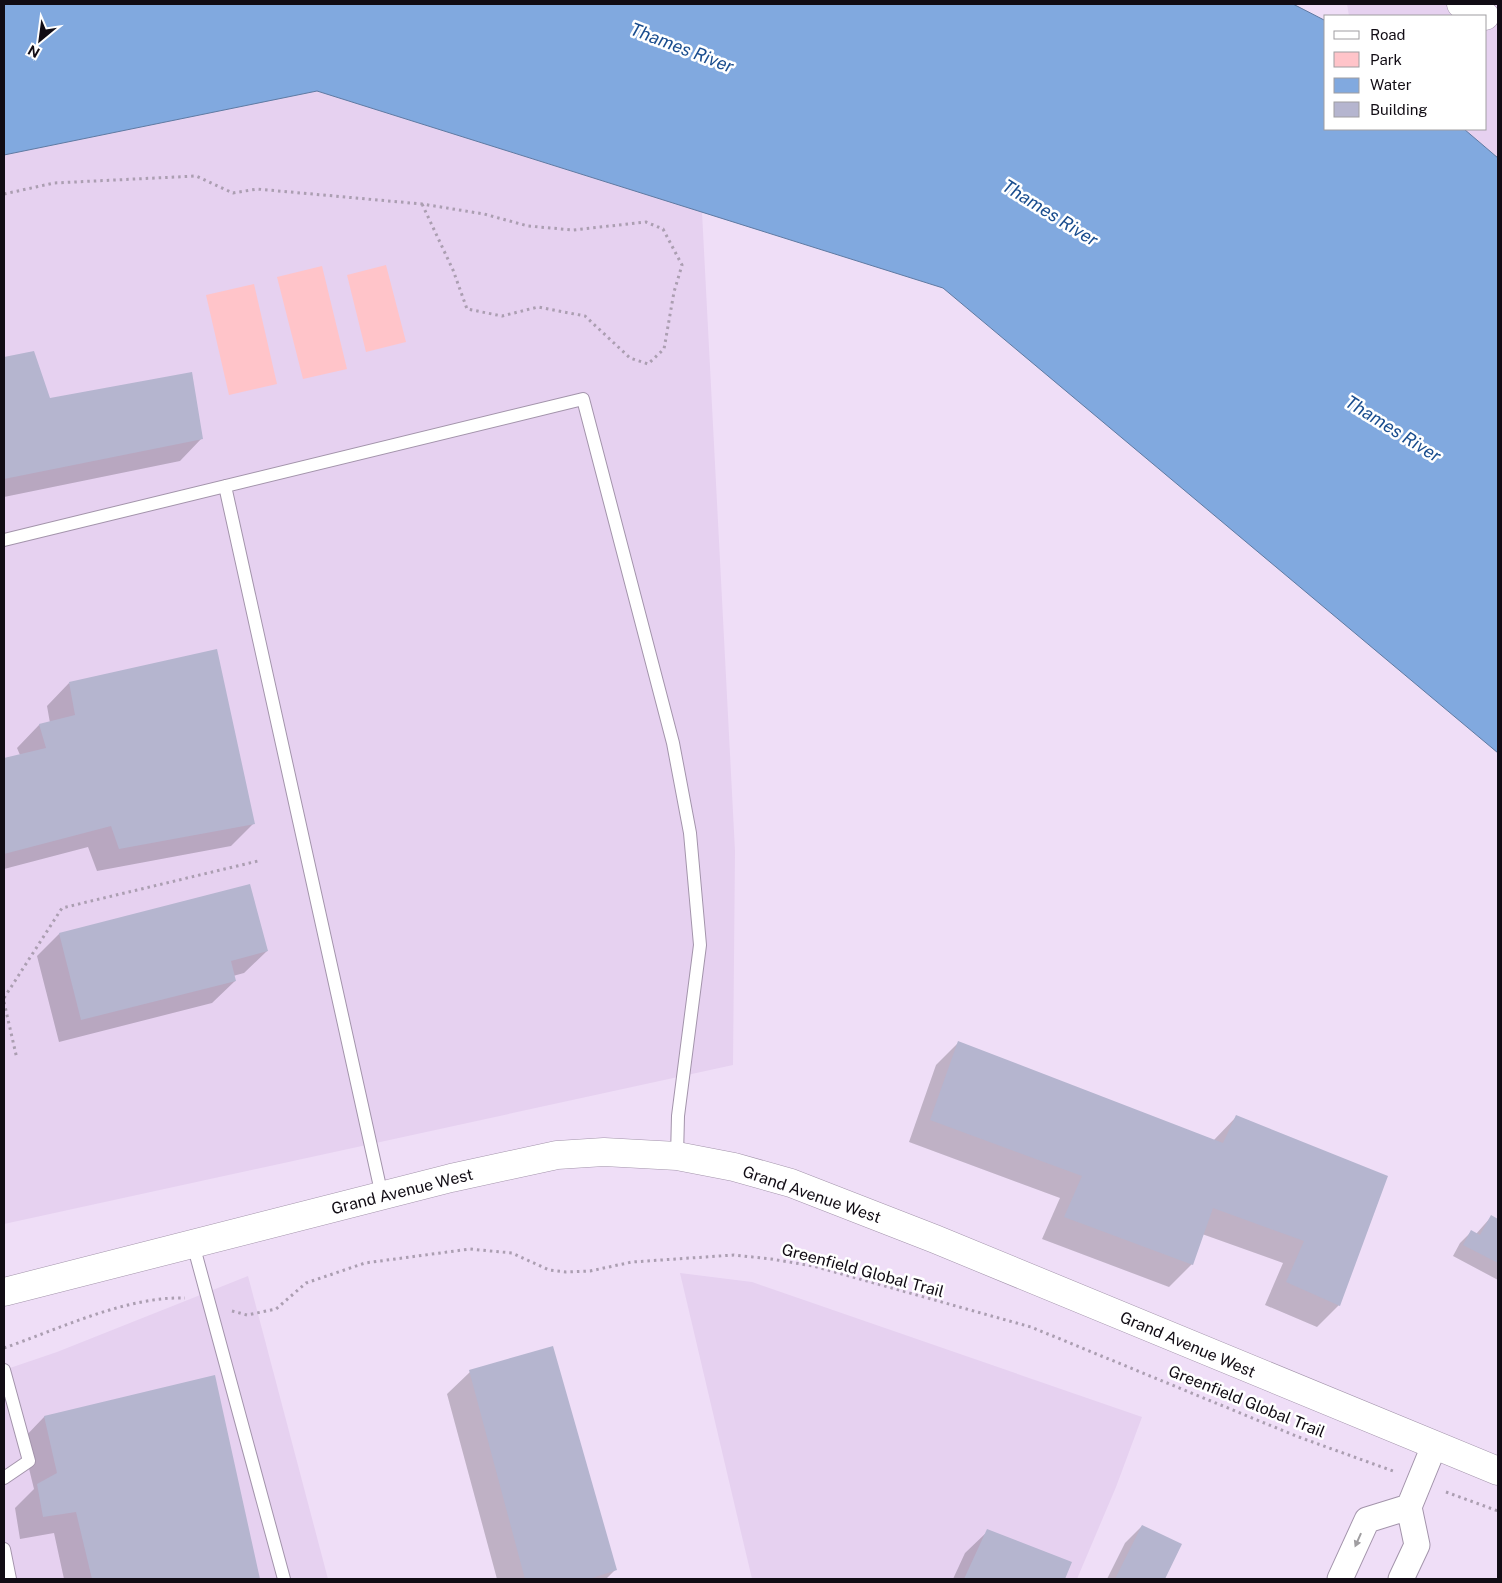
<svg xmlns="http://www.w3.org/2000/svg" width="1502" height="1583" viewBox="0 0 1502 1583" font-family="'Public Sans',sans-serif">
  <rect width="100%" height="100%" fill="#efdef7"/>
  <path fill="#e6d1f0" d="M1347 4H1498V158L1464 129H1486V16H1349Z
    M317 91 702 212 735 851 733 1065 4 1224V155Z
    M680 1273 752 1282 1142 1417 1116 1487 1077 1579H752Z
    M248 1276 328 1579H4V1370L57 1352Z"/>
  <path fill="#ffc4c9" d="M386 265 406 342 366 352 347 275Z
    M322 266 347 369 303 379 277 277Z
    M254 284 277 384 229 395 206 295Z"/>
  <path fill="#81a9df" stroke="#5f7aa2" d="M4 4H1293L1326 21V129H1464L1498 158V753L943 288 317 91 4 155Z"/>
  <path fill="#0003" d="M33 352 49 400 202 438 180 461 4 497V358Z
    M69 683 254 823 231 846 97 871 88 847 4 869V759L20 755 17 748 39 725 50 723 47 706Z
    M59 934 267 951 244 973 233 976 235 981 212 1003 59 1042 37 956Z
    M958 1043 1213 1141 1237 1116 1339 1305 1317 1327 1265 1305 1283 1263 1202 1234 1192 1264 1169 1287 1042 1239 1060 1198 909 1142 936 1065Z
    M1491 1217 1498 1220V1280L1453 1256 1460 1243 1471 1232 1476 1234Z
    M470 1372 615 1570 606 1579H497L447 1394Z
    M214 1377 259 1579H64L54 1533 20 1539 15 1508 34 1489 22 1440 44 1417Z
    M1142 1526 1180 1545 1163 1579H1107L1125 1543Z
    M988 1531 1071 1563 1064 1579H953L965 1553Z"/>
  <path fill="#b5b5cf" d="M34 351 50 398 192 372 203 439 4 479V357Z
    M217 649 255 824 119 849 111 826 4 854V758L46 748 39 724 75 715 69 682Z
    M250 884 268 951 231 961 236 981 81 1020 59 933Z
    M958 1041 1223 1143 1236 1115 1388 1176 1340 1306 1286 1282 1304 1241 1213 1208 1193 1265 1064 1217 1082 1176 930 1120Z
    M1491 1215 1498 1219V1263L1463 1245 1471 1230 1480 1235Z
    M553 1346 617 1570 589 1579H525L469 1370Z
    M215 1375 260 1579H92L76 1512 43 1517 37 1484 57 1473 44 1416Z
    M1142 1525 1182 1544 1165 1579H1115Z
    M987 1529 1072 1562 1065 1579H964Z"/>
  <g fill="none" stroke-linecap="round" stroke-linejoin="round">
    <g stroke="#a394ab" stroke-width="14">
      <path id="service" d="M225 486 382 1196
        M4 540 583 399 673 743 690 833 700 945 678 1116 677 1156
        M193 1244 284 1579
        M4 1370 29 1461 4 1478
        M4 1549 10 1579"/>
    </g>
    <g stroke="#a394ab" stroke-width="27">
      <path id="minor" d="M1340 1579 1367 1520 1409 1507
        M1401 1579 1417 1545 1409 1507 1434 1446"/>
    </g>
    <g stroke="#a394ab" stroke-width="29">
      <path id="secondary" d="M1461 4 1485 16
        M4 1292 451 1178 557 1155 604 1152 677 1156 734 1167 791 1183 935 1239 1498 1471"/>
    </g>
    <path stroke="#ab9eb1" stroke-width="3" stroke-dasharray="2.5 4" stroke-linecap="butt" d="M4 194 54 183 196 176 233 193 257 189 422 204 484 214 528 226 573 230 646 222 663 229 682 265 674 292 664 349 648 364 630 358 585 316 538 307 502 316 467 309 453 270 422 204
      M4 998 62 908 258 861
      M4 1002 17 1059
      M232 1311 247 1315 276 1309 306 1283 365 1263 470 1249 512 1253 549 1270 566 1272 590 1271 632 1262 734 1255 771 1259 813 1266 1031 1327 1296 1436 1393 1471
      M4 1348C59 1329 127 1296 185 1298
      M1446 1492 1498 1511"/>
    <use href="#service" stroke="#fff" stroke-width="12"/>
    <use href="#minor" stroke="#fff" stroke-width="25"/>
    <use href="#secondary" stroke="#fff" stroke-width="28"/>
  </g>
  <defs><path id="oneway-solid" d="M-6-.8H1V-3.2L6.5 0L1 3.2V.8H-6Z" transform="scale(1.25)"/></defs>
  <use fill="#a09ea1" href="#oneway-solid" transform="translate(1358 1540) rotate(114)"/>
  <g text-anchor="middle" stroke-width="5" stroke-linejoin="round" paint-order="stroke">
    <g font-size="16" fill="#110c14" stroke="#fff">
      <text transform="translate(402 1191) rotate(-14)" y="6">Grand Avenue West</text>
      <text transform="translate(812 1194) rotate(19)" y="6">Grand Avenue West</text>
      <text transform="translate(863 1270) rotate(15)" y="6">Greenfield Global Trail</text>
      <text transform="translate(1188 1344) rotate(23)" y="6">Grand Avenue West</text>
      <text transform="translate(1247 1401) rotate(22)" y="6">Greenfield Global Trail</text>
    </g>
    <g font-size="18" font-style="italic" fill="#1a4d8e" stroke="#fff">
      <text transform="translate(682 48) rotate(21)" y="6">Thames River</text>
      <text transform="translate(1050 213) rotate(32)" y="6">Thames River</text>
      <text transform="translate(1393 429) rotate(32)" y="6">Thames River</text>
    </g>
  </g>
  <rect width="1502" height="1583" fill="none" stroke="#110c14" stroke-width="10"/>
  <rect x="1324" y="15" width="162" height="115" fill="#ffffff" stroke="#a09ea1"/>
  <rect x="1334" y="31" width="25" height="8" fill="#ffffff" stroke="#a09ea1"/>
  <text x="1370" y="40" font-size="15" fill="#110c14">Road</text>
  <rect x="1334" y="52" width="25" height="15" fill="#ffc4c9" stroke="#a09ea1"/>
  <text x="1370" y="65" font-size="15" fill="#110c14">Park</text>
  <rect x="1334" y="78" width="25" height="15" fill="#81a9df" stroke="#a09ea1"/>
  <text x="1370" y="90" font-size="15" fill="#110c14">Water</text>
  <rect x="1334" y="102" width="25" height="15" fill="#b5b5cf" stroke="#a09ea1"/>
  <text x="1370" y="115" font-size="15" fill="#110c14">Building</text>
  <g transform="translate(40 40) rotate(209)" stroke="#ffffff" stroke-width="4" paint-order="stroke">
  <path d="M0-4L9 19L0 12L-9 19Z" fill="#110c14"/>
  <text y="-8" font-size="14" font-weight="bold" text-anchor="middle" fill="#110c14">N</text>
  </g>
</svg>
